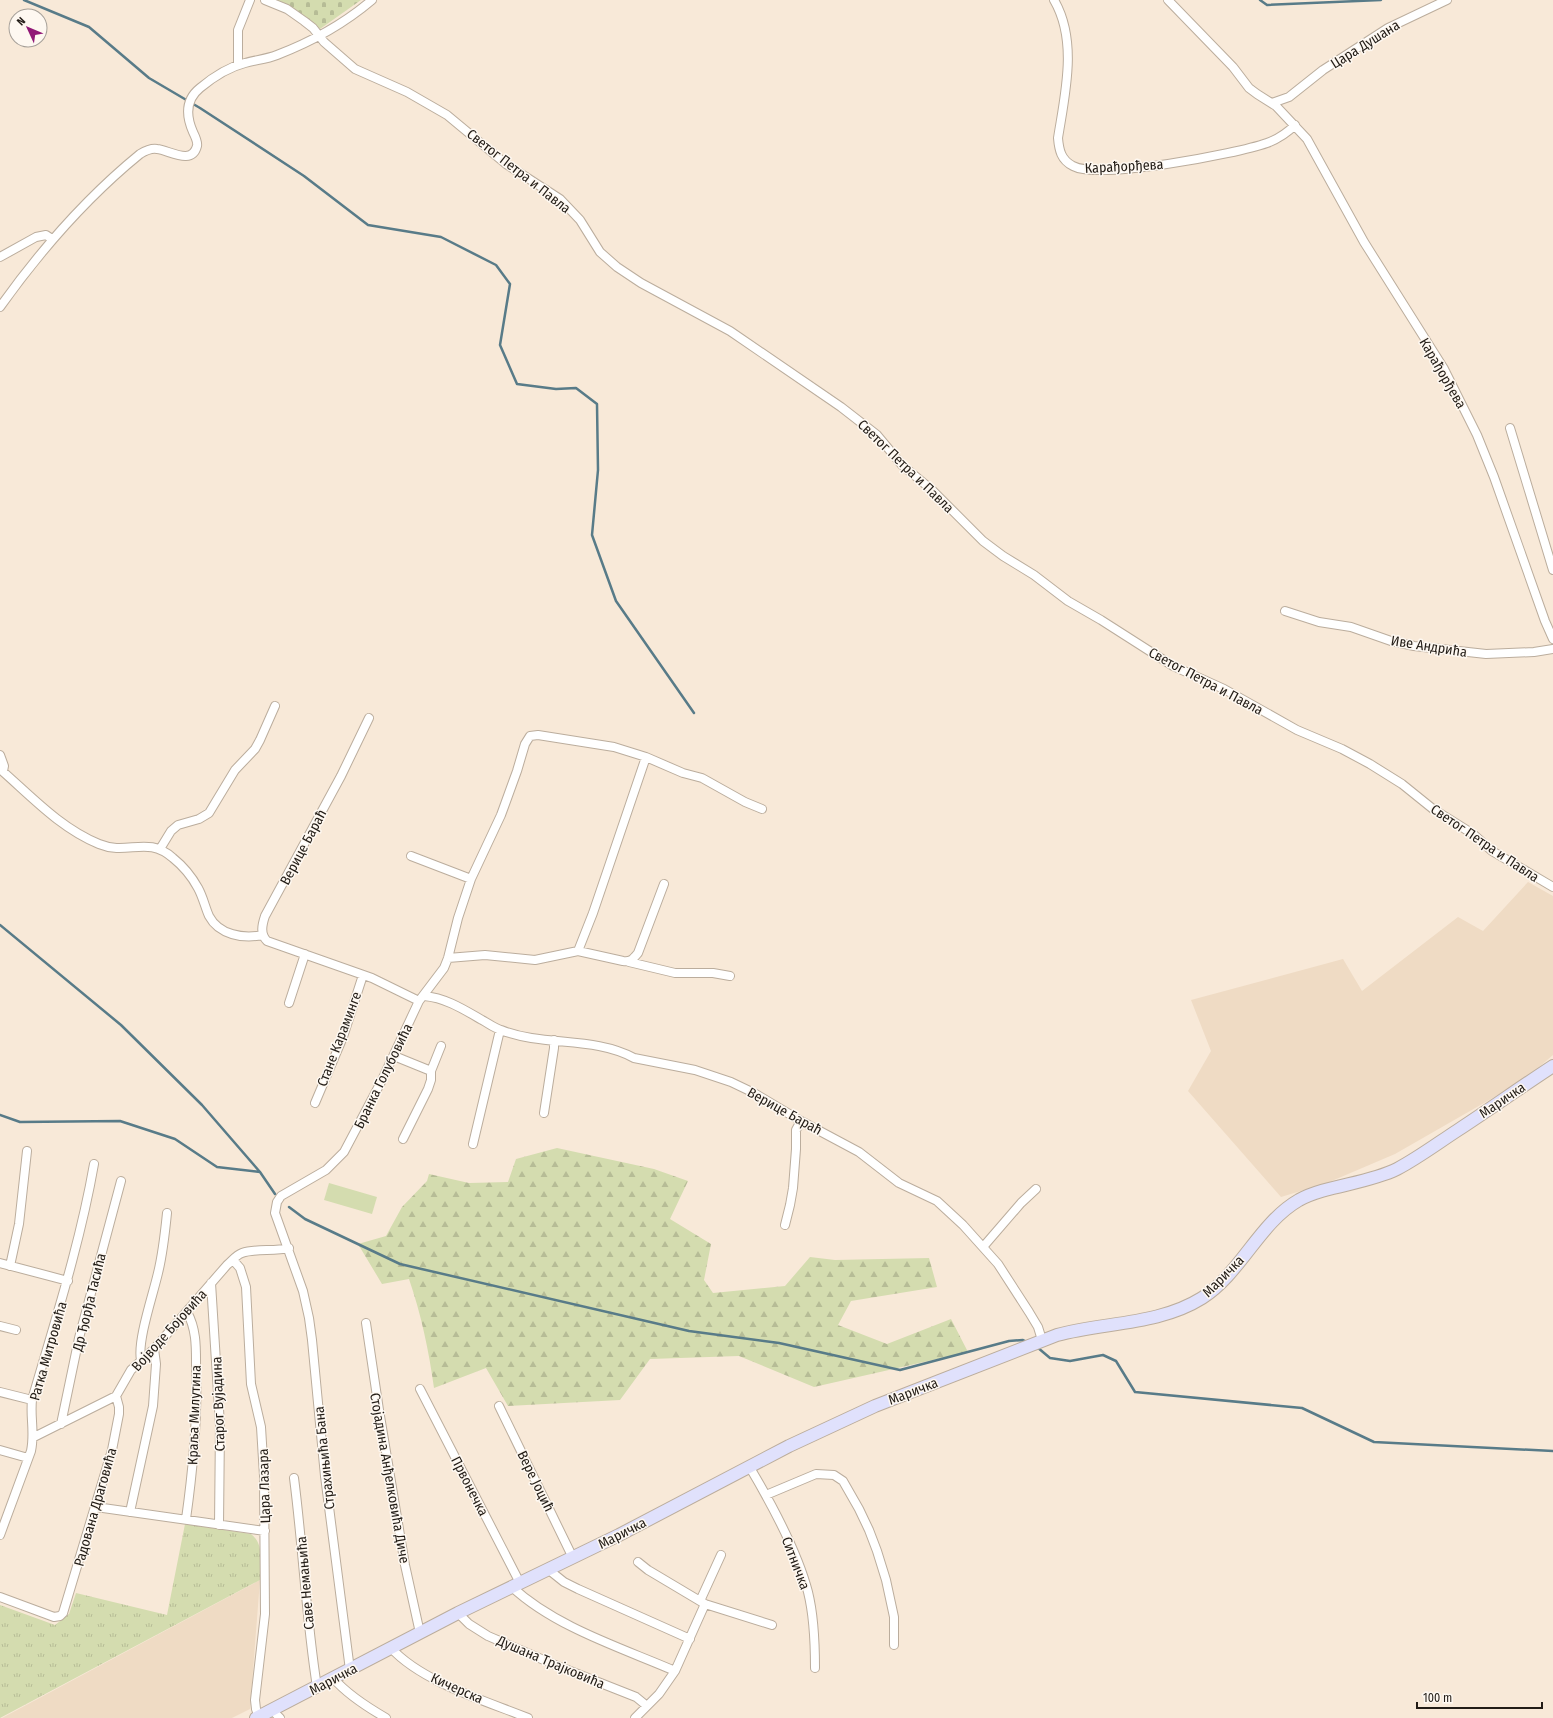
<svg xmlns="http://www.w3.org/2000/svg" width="1553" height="1718" viewBox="0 0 1553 1718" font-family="'Fira Sans Condensed',sans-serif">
  <defs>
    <pattern id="grass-tufts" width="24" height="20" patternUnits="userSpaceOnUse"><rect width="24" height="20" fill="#d4dcaf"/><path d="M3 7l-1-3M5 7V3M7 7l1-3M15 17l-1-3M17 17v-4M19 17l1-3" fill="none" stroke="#b6bc96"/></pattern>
    <pattern id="forest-firs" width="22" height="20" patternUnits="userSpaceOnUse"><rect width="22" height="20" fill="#d4dcaf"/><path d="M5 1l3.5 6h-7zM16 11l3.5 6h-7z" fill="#b6bc96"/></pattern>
    <pattern id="cemetery-stones" width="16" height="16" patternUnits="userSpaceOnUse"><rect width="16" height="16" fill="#d4dcaf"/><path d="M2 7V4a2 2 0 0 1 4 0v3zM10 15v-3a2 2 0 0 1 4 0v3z" fill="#b6bc96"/></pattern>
  </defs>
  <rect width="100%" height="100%" fill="#f8e9d8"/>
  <path fill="#efdbc4" d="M1528 882 1553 896V1055L1524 1080 1395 1154 1327 1183 1281 1197 1188 1091 1211 1051 1191 1000 1343 959 1362 991 1458 917 1483 931Z
    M260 1580 250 1709 232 1718H2Z"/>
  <path fill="url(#grass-tufts)" d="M185 1524 251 1534C265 1545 260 1563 260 1580L0 1718V1605L55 1625 69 1614 76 1593 167 1615Z"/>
  <path fill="url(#forest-firs)" d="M557 1148 654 1169 688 1181 670 1219 711 1244 704 1280 713 1293 785 1286 810 1257 835 1260 929 1258 937 1287 851 1301 838 1325 887 1344 951 1319 968 1352 814 1387 739 1356 650 1359 620 1400 508 1406 486 1368 434 1388C429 1351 421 1314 409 1279L382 1284 358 1244 386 1236 402 1207 427 1181 429 1174 469 1183 508 1182 516 1159Z"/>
  <path fill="url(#cemetery-stones)" d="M272 0H361L320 29Z"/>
  <path fill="#d4dcaf" d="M329 1183 377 1197 372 1214 324 1200Z"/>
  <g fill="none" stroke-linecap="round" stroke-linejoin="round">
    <path stroke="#587b88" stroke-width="2.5" d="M24 0 89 27 149 78 200 108 304 176 368 225 441 237 496 265 510 284 500 345 517 384 556 389 576 388 597 404 598 470 592 535 616 601 694 713
      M1260 0 1267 5 1381 0
      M0 925 121 1025 202 1105 260 1172 275 1194
      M0 1115 20 1122 120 1121 175 1139 217 1167 260 1172
      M289 1207 305 1219 400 1264 689 1331 779 1343 900 1370 1009 1341 1023 1340 1027 1342
      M1037 1347 1050 1358 1070 1361 1103 1355 1116 1361 1135 1392 1302 1408 1374 1442 1553 1451"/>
    <g stroke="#bbad9d" stroke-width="10">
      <path id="street" d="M265 0 287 9 304 21 313 28 324 42 355 69 407 92 447 115 506 164 560 199 580 220 600 252 617 267 641 283 730 331 841 407 877 435 902 465 932 490 983 541 1003 556 1034 575 1068 601 1101 620 1173 666 1224 689 1297 730 1342 749 1370 764 1402 784 1433 809 1473 834 1492 851 1553 887
        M1054 0C1078 41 1065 94 1058 138 1059 150 1061 160 1073 166 1099 180 1236 154 1267 143 1278 139 1287 133 1295 125
        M1168 0 1233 67 1249 88 1257 94 1276 106 1307 139 1364 242 1444 369 1477 435 1494 477 1545 621 1553 639
        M238 64V30L250 0
        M1272 103 1289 97 1323 70 1388 28 1447 0
        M0 257 36 237 46 235 52 239
        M0 307C40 251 86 198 140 154 145 151 151 148 157 149 169 150 192 166 197 146 198 142 195 136 193 132 186 116 185 100 200 88 212 78 229 67 245 63 256 60 267 59 277 55 311 42 345 23 372 0
        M1510 428 1553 570
        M1285 611 1319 622 1351 627 1391 641 1414 646 1486 654 1534 652 1553 649
        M369 718 341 776 265 916C262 925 260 934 267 941L372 978 419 1001
        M0 755 4 766 3 771
        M0 769C31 796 60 828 99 844 128 856 147 835 173 858 183 866 192 877 198 888 203 897 205 907 209 916 219 935 243 939 263 935
        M160 849 171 831 178 825 199 819 209 813 235 770 255 749 260 740 275 706
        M411 856 471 879
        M578 951 623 961C631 962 633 959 638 953L664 884
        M448 958 485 955 535 960 578 951 593 913 646 757
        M629 962 675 973H713L730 976
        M424 996C446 998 463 1009 482 1020 488 1023 494 1028 501 1030 544 1047 593 1036 634 1058L695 1070 731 1082 754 1093 801 1121 859 1152 899 1183 937 1201 963 1225 998 1264 1029 1312 1038 1327 1042 1340
        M289 1003 305 954
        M394 1056 431 1071V1080L428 1089 403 1139
        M431 1071 441 1046
        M315 1103 343 1037 363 975
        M544 1113 554 1048V1040
        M473 1144 500 1030
        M785 1225 790 1205 793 1188 796 1149V1130L801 1121
        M983 1247 1021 1203 1036 1189
        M233 1260 240 1268 246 1287 251 1384 261 1427 264 1476 265 1614 255 1700 256 1709 259 1717
        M0 1263 68 1281
        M10 1266 19 1224 27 1151
        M211 1283 220 1425 219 1525
        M366 1323 379 1410 405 1565 420 1633
        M0 1326 16 1330
        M141 1360C137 1341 153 1295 158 1273 163 1253 165 1233 167 1213
        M420 1389 520 1583
        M0 1392 32 1400
        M499 1406 573 1558
        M61 1424 79 1338 121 1181
        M34 1437 116 1396 131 1370 154 1349 227 1265C232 1261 236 1255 242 1253 256 1248 274 1252 289 1248
        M0 1450 28 1458
        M749 1466C771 1503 797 1550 808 1592 814 1616 815 1643 815 1668
        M294 1478C303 1547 306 1618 317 1687
        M766 1495 816 1474 834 1475 843 1481 859 1509 869 1530 877 1551 886 1580 894 1617V1645
        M96 1507 265 1531
        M130 1512 153 1406 156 1364 154 1349
        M186 1519C193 1469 198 1420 196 1369 196 1349 197 1330 187 1312
        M0 1535 31 1451C35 1432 30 1418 32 1400 55 1321 80 1244 94 1164
        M638 1562 648 1570 700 1601
        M549 1570 564 1582 578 1589 690 1639
        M512 1587C555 1627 622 1648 675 1671
        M0 1597 54 1617 60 1616 63 1613 112 1450 119 1414V1407L116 1396
        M705 1604 772 1625
        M458 1613 469 1624 488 1636 560 1667 636 1697 647 1706
        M391 1648C422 1682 486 1701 528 1718
        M350 1670 325 1476 312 1340 309 1318 303 1291 275 1213 277 1202 281 1196 326 1170 344 1152 381 1082 419 1001 444 968 448 958 458 918 471 879 501 815 517 771 525 744 530 736 538 735 614 747 646 757 683 773 702 778 745 802 762 809
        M334 1679C348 1695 367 1707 386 1718
        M272 1710 280 1718
        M635 1718 659 1694 675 1671 705 1604 700 1601 721 1555"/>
    </g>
    <g stroke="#bbad9d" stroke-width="14">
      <path id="secondary" d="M256 1718 458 1613 619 1535 789 1446 875 1406 1057 1335C1105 1322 1159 1325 1202 1298 1241 1273 1259 1223 1299 1200 1327 1185 1367 1184 1397 1169 1418 1158 1438 1143 1458 1130 1490 1109 1521 1087 1553 1066"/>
    </g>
    <use href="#street" stroke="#fff" stroke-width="8"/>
    <use href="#secondary" stroke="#e0e1fc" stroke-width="12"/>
  </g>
  <g text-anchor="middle" stroke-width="3" stroke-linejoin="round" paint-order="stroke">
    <g font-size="14" fill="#221c16" stroke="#fef8f1">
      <text transform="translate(1365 44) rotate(-32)" y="5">Цара Душана</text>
      <text transform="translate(1124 166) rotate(-3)" y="5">Карађорђева</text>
      <text transform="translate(519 171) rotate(38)" y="5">Светог Петра и Павла</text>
      <text transform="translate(1443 373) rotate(60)" y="5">Карађорђева</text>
      <text transform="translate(906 466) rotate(44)" y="5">Светог Петра и Павла</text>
      <text transform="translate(1429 646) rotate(9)" y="5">Иве Андрића</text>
      <text transform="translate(1206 681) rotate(28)" y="5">Светог Петра и Павла</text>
      <text transform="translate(1485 843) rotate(34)" y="5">Светог Петра и Павла</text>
      <text transform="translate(303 847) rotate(-62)" y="5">Верице Бараћ</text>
      <text transform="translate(339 1039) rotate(-69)" y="5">Стане Караминге</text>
      <text transform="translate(383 1076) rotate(-64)" y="5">Бранка Голубовића</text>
      <text transform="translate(1502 1100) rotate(-34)" y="5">Маричка</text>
      <text transform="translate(785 1111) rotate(29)" y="5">Верице Бараћ</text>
      <text transform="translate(1223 1276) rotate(-45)" y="5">Маричка</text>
      <text transform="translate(89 1302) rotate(-76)" y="5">Др Ђорђа Тасића</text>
      <text transform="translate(169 1330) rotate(-48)" y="5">Војводе Бојовића</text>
      <text transform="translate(48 1351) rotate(-74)" y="5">Ратка Митровића</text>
      <text transform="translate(913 1391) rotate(-21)" y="5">Маричка</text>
      <text transform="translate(218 1404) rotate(-92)" y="5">Старог Вујадина</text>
      <text transform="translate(194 1415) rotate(-88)" y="5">Краља Милутина</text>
      <text transform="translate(324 1458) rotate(-96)" y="5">Страхињића Бана</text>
      <text transform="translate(390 1478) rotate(80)" y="5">Стојадина Анђелковића Диче</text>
      <text transform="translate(536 1481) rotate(64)" y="5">Вере Јоцић</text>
      <text transform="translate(264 1486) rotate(-92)" y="5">Цара Лазара</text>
      <text transform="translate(470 1486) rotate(63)" y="5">Првонечка</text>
      <text transform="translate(95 1507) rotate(-74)" y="5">Радована Драговића</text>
      <text transform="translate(622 1533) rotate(-27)" y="5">Маричка</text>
      <text transform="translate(796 1563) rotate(69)" y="5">Ситничка</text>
      <text transform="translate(305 1583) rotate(-95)" y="5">Саве Немањића</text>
      <text transform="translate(551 1662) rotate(23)" y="5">Душана Трајковића</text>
      <text transform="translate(333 1679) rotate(-28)" y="5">Маричка</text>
      <text transform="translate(457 1688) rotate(24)" y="5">Кичерска</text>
    </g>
  </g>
  <g transform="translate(28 28) rotate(314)"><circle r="19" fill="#fef8f1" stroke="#a6a099"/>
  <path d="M0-3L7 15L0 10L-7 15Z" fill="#911876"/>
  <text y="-6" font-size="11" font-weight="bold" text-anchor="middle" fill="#221c16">N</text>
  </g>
  <path d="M1417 1702v6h125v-6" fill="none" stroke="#221c16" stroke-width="2"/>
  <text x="1423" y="1702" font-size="12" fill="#221c16" stroke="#fef8f1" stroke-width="3" paint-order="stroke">100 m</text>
</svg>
